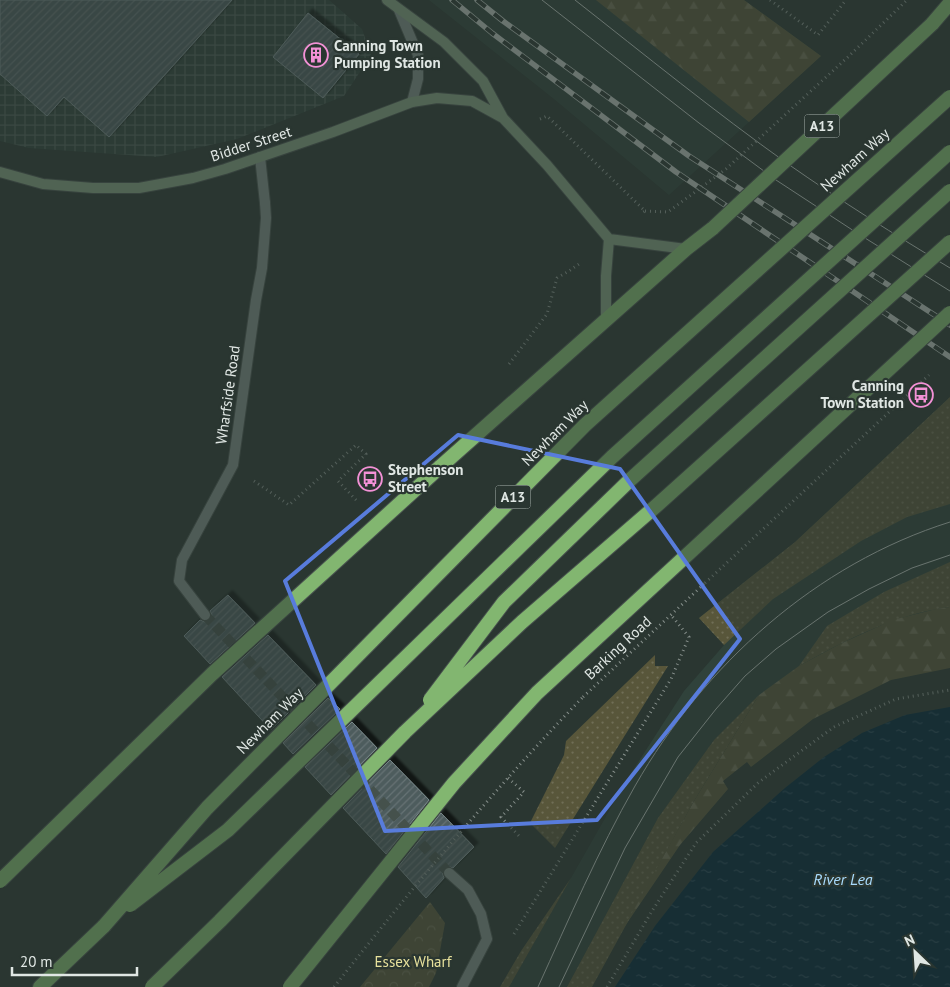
<svg xmlns="http://www.w3.org/2000/svg" width="950" height="987" viewBox="0 0 950 987" font-family="'PT Sans',sans-serif">
  <defs>
    <pattern id="industrial-grid" width="8" height="8" patternUnits="userSpaceOnUse" patternTransform="scale(1.25)"><rect width="8" height="8" fill="#30423b"/><path d="M0 4h8M4 0v8" fill="none" stroke="#4e5d57"/></pattern>
    <pattern id="grass-dots" width="8" height="8" patternUnits="userSpaceOnUse" patternTransform="scale(1.25)"><rect width="8" height="8" fill="#58563a"/><path d="M2 2h.1M6 6h.1" fill="none" stroke="#706e56" stroke-width="1.8" stroke-linecap="round"/></pattern>
    <pattern id="forest-firs" width="22" height="20" patternUnits="userSpaceOnUse" patternTransform="scale(1.25)"><rect width="22" height="20" fill="#58563a"/><path d="M5 1l3.5 6h-7zM16 11l3.5 6h-7z" fill="#706e56"/></pattern>
    <pattern id="park-crowns" width="20" height="18" patternUnits="userSpaceOnUse" patternTransform="scale(1.25)"><rect width="20" height="18" fill="#58563a"/><path d="M2 6a3 3 0 1 1 6 0M12 15a3 3 0 1 1 6 0" fill="none" stroke="#706e56"/></pattern>
    <pattern id="water-ripples" width="26" height="14" patternUnits="userSpaceOnUse" patternTransform="scale(1.25)"><rect width="26" height="14" fill="#002439"/><path d="M2 4q2-2 4 0t4 0M15 11q2-2 4 0t4 0" fill="none" stroke="#254456"/></pattern>
    <pattern id="building-hatch" width="6" height="6" patternUnits="userSpaceOnUse" patternTransform="scale(1.25)"><rect width="6" height="6" fill="#4d5b5d"/><path d="M-1 1l2-2M0 6l6-6M5 7l2-2" fill="none" stroke="#667374"/></pattern>
    <filter id="shadow"><feDropShadow dx="4.5" dy="-4.5" stdDeviation="1" flood-color="#0009"/></filter>
  </defs>
  <rect width="100%" height="100%" fill="#2a3631"/>
  <path fill="#30423b" d="M429 0H744L821 56 669 195 554 99Z
    M950 397V607L936 609 759 695 714 740 658 818 567 987H509L628 778 684 691 724 645 699 618 795 542Z"/>
  <path fill="url(#industrial-grid)" d="M0 0H329L362 29 371 55 344 96 237 139 157 157 29 148 0 141Z"/>
  <path fill="url(#grass-dots)" d="M950 397V504L907 517 861 541 773 599 724 645 699 618 795 542Z
    M950 562V607C895 614 846 640 799 666L827 626 884 592Z
    M655 655V666H668L555 848 530 823 564 755 566 741Z
    M759 695 694 801 592 987H567L658 818 714 740Z
    M571 878 509 987H500L521 951Z"/>
  <path fill="url(#forest-firs)" d="M596 0H744L821 56 749 122Z
    M950 607V668L891 680 813 719 751 767 747 762 723 781 728 789 680 845 623 929 694 801 759 695 799 666 840 644 893 620 936 609Z"/>
  <path fill="url(#park-crowns)" d="M430 902 445 923 436 973 429 987H360Z"/>
  <path fill="url(#water-ripples)" d="M950 707V987H615L655 926 713 852 785 788 824 757 862 733 905 715Z"/>
  <path fill="url(#building-hatch)" stroke="#79888a" filter="url(#shadow)" d="M0 0H232L109 137 64 97 47 116 0 74Z
    M308 13 359 54 323 98 273 57Z
    M228 595 255 623 210 664 184 636 200 620 205 622 210 620 212 615 210 611Z
    M268 635 316 685 271 730 222 677Z
    M328 698 340 709 293 754 283 743Z
    M352 722 377 748 331 795 305 767Z
    M390 760 429 800 386 854 343 808Z
    M441 813 474 847 453 868 447 866 444 868 442 872 444 878 426 898 398 867Z"/>
  <g fill="none" stroke-linecap="round" stroke-linejoin="round">
    <path stroke="#45514c" stroke-width="10" stroke-dasharray="10 5" stroke-linecap="butt" d="M205 615 449 873"/>
    <g stroke="#48524e" stroke-width="12">
      <path id="pedestrian" d="M205 615 179 581 182 560 233 465 256 300 262 268 266 218 265 203
        M449 873 468 890 481 914 487 939 462 987"/>
    </g>
    <g stroke="#48524e" stroke-width="12">
      <path id="minor" d="M399 10 418 55V79L412 102
        M260 157 265 203"/>
    </g>
    <g stroke="#48524e" stroke-width="12">
      <path id="secondary" d="M387 0 444 42 483 81 503 118 547 165 609 239 686 249
        M0 172 43 184 93 188H139L193 178 225 169 333 132 412 102 437 98 472 101 503 118
        M606 322V276L609 239"/>
    </g>
    <g stroke="#48524e" stroke-width="16">
      <path id="trunk" d="M932 24 950 3
        M440 467 686 249 713 228
        M40 987 104 926"/>
    </g>
    <path stroke="#88918d" stroke-width="3" stroke-dasharray="1 4" stroke-linecap="butt" d="M770 0 818 35 846 0
      M540 119 547 116 645 211 640 214
      M509 364 547 314 557 278 569 271 579 264
      M254 481 289 505 356 445 366 454 338 481 357 501
      M583 697 705 583
      M508 778 524 792 501 817 521 838
      M514 934 671 679 689 637 671 615
      M607 987 652 911 696 843 759 782 834 727 896 699 950 690"/>
    <use href="#pedestrian" stroke="#7b8883" stroke-width="10"/>
    <use href="#minor" stroke="#7b8883" stroke-width="10"/>
    <use href="#secondary" stroke="#7e997c" stroke-width="10"/>
    <use href="#trunk" stroke="#82b670" stroke-width="14"/>
    <path stroke="#b5bdb9" stroke-width="1" d="M542 0 699 123 776 180 857 233 950 291
      M575 0C645 55 715 112 788 164 841 201 895 235 950 268
      M538 987C569 919 598 851 635 786 704 665 816 564 950 522
      M559 987 625 848 678 757 716 709 745 676 776 649 828 612 869 589 912 568 950 555"/>
    <g stroke="#b5bdb9" stroke-width="5.5">
      <path id="rail" d="M452 0 492 33 676 172 950 357
        M477 0 503 21 689 156 950 325"/>
    </g>
    <use href="#rail" stroke="#2a3631" stroke-width="4" stroke-dasharray="11" stroke-linecap="butt"/>
    <g stroke="#48524e" stroke-width="16" stroke-linecap="butt">
      <path id="trunk-bridge" d="M713 228 932 24
        M430 700 504 602 631 479 950 191
        M0 881 212 674 440 467
        M130 905 228 830 612 457 950 152
        M104 926 207 808 585 425 950 97
        M152 987 220 921 405 732 522 622 655 507 950 242
        M290 987 454 783 537 693 950 313"/>
    </g>
    <path stroke="#88918d" stroke-width="3" stroke-dasharray="1 4" stroke-linecap="butt" d="M645 211 668 212 726 169 849 56 907 0
      M705 583 929 375
      M334 987C413 887 494 789 583 697"/>
    <use href="#trunk-bridge" stroke="#82b670" stroke-width="14"/>
  </g>
  <path d="M0 0H950V987H0ZM458 435 620 469 740 639 597 820 385 831 285 581Z" fill="#2a3631" fill-opacity=".55" fill-rule="evenodd"/>
  <path fill="none" stroke="#587cdc" stroke-width="4" stroke-linejoin="round" d="M458 435 620 469 740 639 597 820 385 831 285 581Z"/>
  <defs>
    <g id="building-ring" transform="scale(1.25)"><circle r="9.5" fill="#2a3631" stroke="#f391d6" stroke-width="1.5"/><path d="M-4-6H4V6H1V3H-1V6H-4ZM-2.5-4.3h1.7v1.8h-1.7ZM.8-4.3h1.7v1.8H.8ZM-2.5-1h1.7V.8h-1.7ZM.8-1h1.7V.8H.8Z" fill="#f391d6"/></g>
    <g id="bus-ring" transform="scale(1.25)"><circle r="9.5" fill="#2a3631" stroke="#f391d6" stroke-width="1.5"/><path d="M-5-6H5V4H4V6H2V4H-2V6H-4V4H-5ZM-3.5-4V0h7V-4ZM-3.5 1.2v1.5H-2V1.2ZM2 1.2v1.5H3.5V1.2Z" fill="#f391d6"/></g>
  </defs>
  <g fill-rule="evenodd">
    <use href="#building-ring" x="316" y="55"/>
    <use href="#bus-ring" x="921" y="395"/>
    <use href="#bus-ring" x="370" y="479"/>
  </g>
  <g text-anchor="middle" stroke-width="4.5" stroke-linejoin="round" paint-order="stroke">
    <g fill="#2a3631" stroke="#a9b2ae" stroke-width="1">
      <rect x="804.5" y="114.5" width="35" height="23" rx="4"/>
      <rect x="495.5" y="485.5" width="35" height="23" rx="4"/>
    </g>
    <g font-size="14" font-weight="bold" fill="#e0e7e4">
      <text x="822" y="131">A13</text>
      <text x="513" y="502">A13</text>
    </g>
    <g font-size="15" font-weight="bold" fill="#e0e7e4" stroke="#2a3631" text-anchor="start">
      <text x="334" y="51">Canning Town<tspan x="334" dy="17">Pumping Station</tspan></text>
      <text x="904" y="391" text-anchor="end">Canning<tspan x="904" dy="17">Town Station</tspan></text>
      <text x="388" y="475">Stephenson<tspan x="388" dy="17">Street</tspan></text>
    </g>
    <g font-size="15" fill="#e0e7e4" stroke="#2a3631">
      <text transform="translate(251 144) rotate(-18)" y="5">Bidder Street</text>
      <text transform="translate(855 160) rotate(-42)" y="5">Newham Way</text>
      <text transform="translate(228 395) rotate(-82)" y="5">Wharfside Road</text>
      <text transform="translate(555 433) rotate(-45)" y="5">Newham Way</text>
      <text transform="translate(618 648) rotate(-43)" y="5">Barking Road</text>
      <text transform="translate(270 721) rotate(-45)" y="5">Newham Way</text>
    </g>
    <g font-size="15" fill="#e7e19c" stroke="#2a3631">
      <text x="413" y="967">Essex Wharf</text>
    </g>
    <g font-size="16" font-style="italic" fill="#a8dbfd" stroke="#2a3631">
      <text x="843" y="885">River Lea</text>
    </g>
  </g>
  <g transform="translate(915 952) rotate(335)" stroke="#2a3631" stroke-width="4" paint-order="stroke">
  <path d="M0-4L9 19L0 12L-9 19Z" fill="#e0e7e4"/>
  <text y="-8" font-size="14" font-weight="bold" text-anchor="middle" fill="#e0e7e4">N</text>
  </g>
  <path d="M12 967v8h125v-8" fill="none" stroke="#e0e7e4" stroke-width="2.5"/>
  <text x="20" y="967" font-size="15" fill="#e0e7e4" stroke="#2a3631" stroke-width="4" paint-order="stroke">20 m</text>
</svg>
